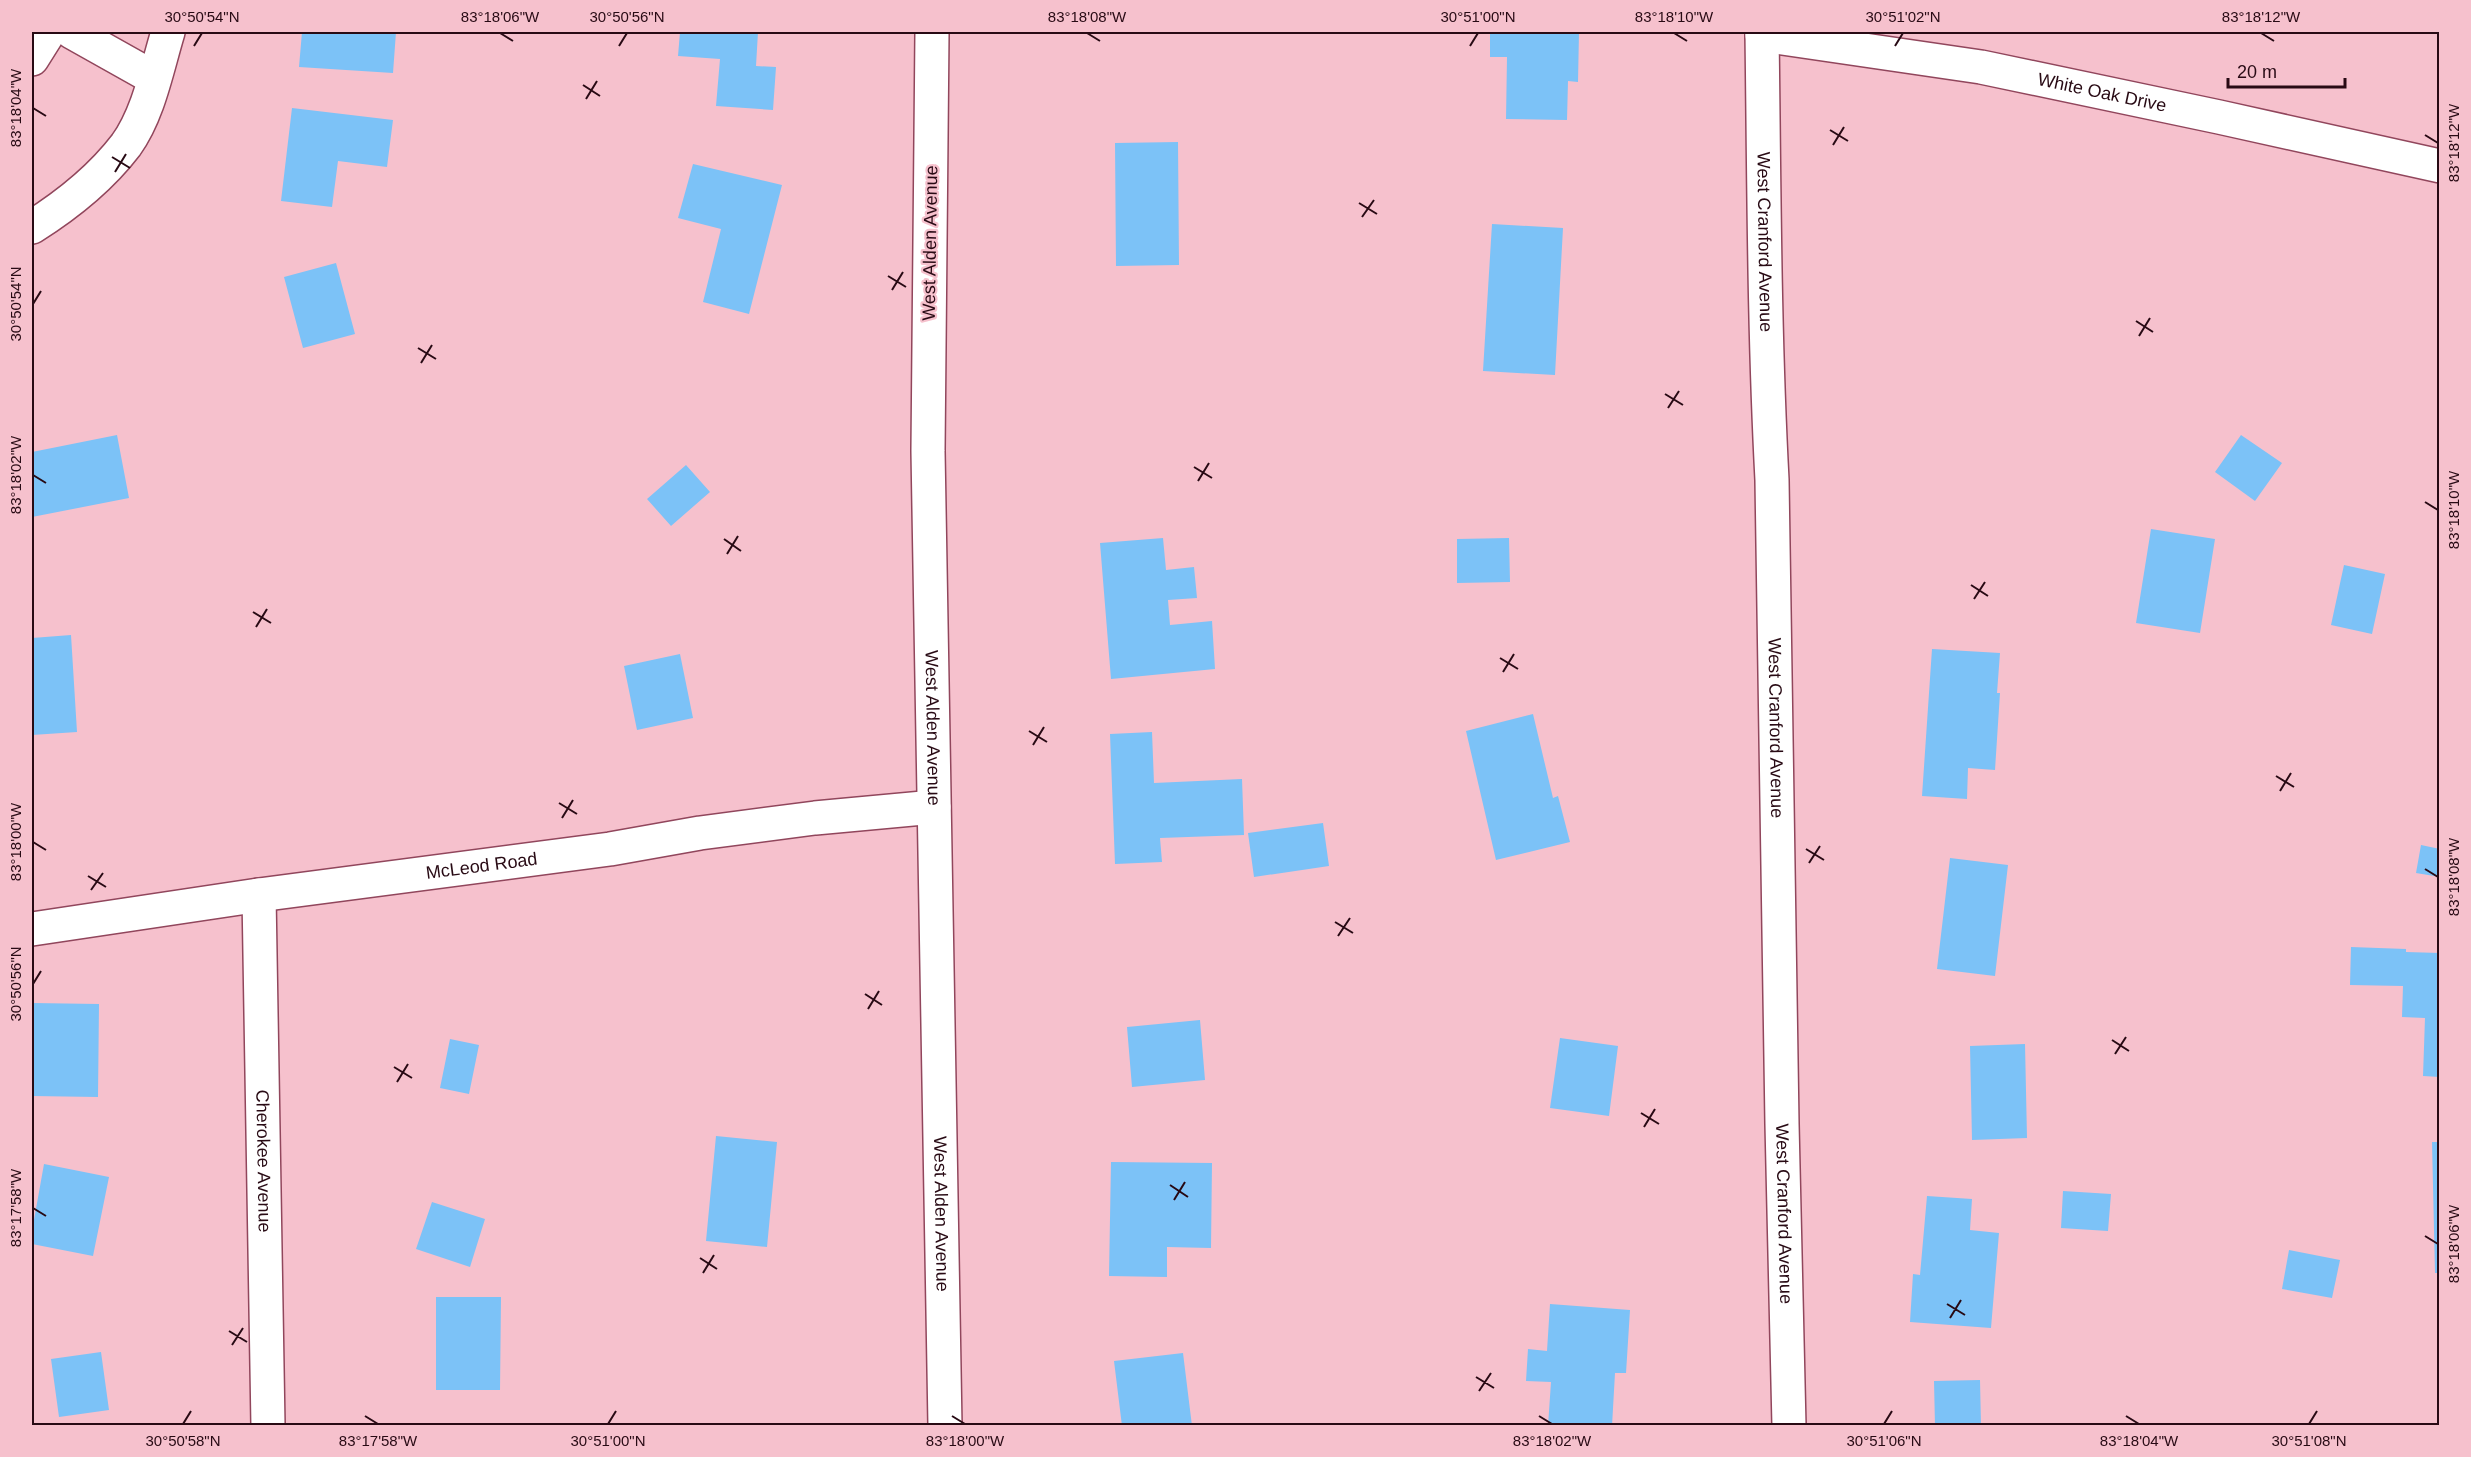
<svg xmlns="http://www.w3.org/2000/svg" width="2471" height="1457" viewBox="0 0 2471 1457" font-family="Helvetica,sans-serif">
  <rect width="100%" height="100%" fill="#f6c1cd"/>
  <path fill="#7cc2f7" d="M302 32H396L393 73 299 67Z
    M680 32H758L756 66 776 67 773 110 716 106 720 59 678 56Z
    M1490 32H1579L1578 82 1568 81 1567 120 1506 119 1507 57H1490Z
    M292 108 393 120 387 167 338 161 332 207 281 201Z
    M1178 142 1179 265 1116 266 1115 143Z
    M693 164 782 185 749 314 703 302 721 229 678 218Z
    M1492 224 1563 228 1555 375 1483 371Z
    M336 263 355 334 303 348 284 277Z
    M117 435 129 498 32 517V452Z
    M2241 435 2282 463 2255 501 2215 472Z
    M686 465 710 492 671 526 647 499Z
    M2151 529 2215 539 2200 633 2136 623Z
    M1163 538 1166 570 1194 567 1197 598 1168 600 1170 625 1212 621 1215 669 1111 679 1100 543Z
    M1509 538 1510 582 1457 583V539Z
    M2344 565 2385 574 2372 634 2331 625Z
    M71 635 77 732 32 735V638Z
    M1932 649 2000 653 1997 693H2000L1995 770 1968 768 1967 799 1922 796Z
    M680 654 693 718 637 730 624 666Z
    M1533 714 1553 798 1558 796 1570 842 1496 860 1466 731Z
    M1152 732 1154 783 1242 779 1244 835 1160 838 1162 862 1115 864 1110 734Z
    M1323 823 1329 866 1254 877 1248 833Z
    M2421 845 2440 849V877L2416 873Z
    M1950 858 2008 865 1995 976 1937 969Z
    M2351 947 2406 949V952L2440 953V1077L2423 1076 2425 1018 2402 1017 2403 986 2350 985Z
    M32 1003 99 1004 98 1097 32 1096Z
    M1200 1020 1205 1080 1132 1087 1127 1027Z
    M1560 1038 1618 1046 1609 1116 1550 1108Z
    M450 1039 479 1045 469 1094 440 1088Z
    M2025 1044 2027 1138 1972 1140 1970 1046Z
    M716 1136 777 1142 767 1247 706 1241Z
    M2432 1142H2440V1273H2435Z
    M1111 1162 1212 1163 1211 1248 1167 1247V1277L1109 1276Z
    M44 1164 109 1177 93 1256 32 1244V1231Z
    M2063 1191 2111 1194 2108 1231 2061 1228Z
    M1927 1196 1972 1199 1970 1230 1999 1233 1991 1328 1910 1322 1913 1274 1920 1275Z
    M432 1202 485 1219 470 1267 416 1249Z
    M2289 1250 2340 1260 2332 1298 2282 1289Z
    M436 1297H501L500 1390H436Z
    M1550 1304 1630 1310 1626 1373H1615L1612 1426H1548L1551 1382 1526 1381 1528 1349 1547 1351Z
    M101 1352 109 1410 59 1417 51 1359Z
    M1183 1353 1192 1426H1122L1114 1361Z
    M1980 1380 1981 1426H1935L1934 1381Z"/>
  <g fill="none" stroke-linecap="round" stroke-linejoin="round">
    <g stroke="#91465c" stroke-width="36">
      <g id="minor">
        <path d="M72 32 154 78"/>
        <path id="s1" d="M932 32 928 451 945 1426"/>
        <path id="s2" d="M1762 32C1764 181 1764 330 1772 480L1782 1124 1789 1426"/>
        <path id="s3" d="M1762 35 1981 67 2219 117 2440 166"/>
        <path d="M32 59 49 32"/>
        <path d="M32 227C67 205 100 179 126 145 149 113 157 68 168 32"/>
        <path id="s4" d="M259 895 268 1426"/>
        <path id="s5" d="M32 929 259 895 610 849 700 833 815 818 934 807"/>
      </g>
    </g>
    <use href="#minor" stroke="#fff" stroke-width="33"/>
  </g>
  <path fill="none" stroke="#280a14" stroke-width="2" d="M500 33 513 41M1087 33 1100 41M1674 33 1687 41M2261 33 2274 41M194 46 202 33M619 46 627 33M1470 46 1478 33M1895 46 1903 33M583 85 600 96M586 99 597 81M33 108 46 116M1830 130 1848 141M2425 135 2438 143M1833 145 1844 127M112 157 130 168M115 172 126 154M1359 203 1377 214M1362 217 1374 200M888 276 906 287M892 290 903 272M33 304 41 291M2136 321 2153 332M2139 336 2150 318M418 348 436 359M421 363 432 345M1665 394 1683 405M1668 408 1679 391M1194 467 1212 478M33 475 46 483M1198 481 1209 463M2425 502 2438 510M724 539 741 551M727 554 738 536M1971 585 1988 596M1974 599 1985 582M253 612 271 623M256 627 267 609M1500 658 1518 669M1503 672 1514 654M1029 731 1047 742M1033 745 1044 727M2276 776 2294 787M2280 791 2291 773M559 803 577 814M562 818 573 800M33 842 46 850M1806 849 1824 860M1809 863 1820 846M2425 869 2438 877M88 876 106 887M91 890 103 873M1335 922 1353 933M1338 936 1350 918M33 984 41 971M865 994 882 1005M868 1009 879 991M2112 1040 2129 1051M2115 1054 2126 1037M394 1067 412 1078M397 1082 408 1064M1641 1113 1659 1124M1644 1127 1655 1109M1170 1185 1188 1197M1174 1200 1185 1182M33 1208 46 1216M2425 1236 2438 1244M700 1258 717 1269M703 1273 714 1255M1947 1304 1965 1315M1950 1318 1961 1300M229 1331 247 1342M232 1345 243 1328M1476 1377 1494 1388M1479 1391 1491 1373M365 1416 378 1424M952 1416 965 1424M1539 1416 1552 1424M2126 1416 2139 1424M183 1424 191 1411M608 1424 616 1411M1884 1424 1892 1411M2309 1424 2317 1411"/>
  <g text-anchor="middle" stroke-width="4.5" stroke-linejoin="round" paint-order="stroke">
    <g font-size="18" fill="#280a14" stroke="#f6c1cd">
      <text dy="6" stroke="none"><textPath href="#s3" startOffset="345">White Oak Drive</textPath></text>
      <text transform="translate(930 243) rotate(-89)" y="6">West Alden Avenue</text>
      <text dy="6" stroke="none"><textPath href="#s2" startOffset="210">West Cranford Avenue</textPath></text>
      <text dy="6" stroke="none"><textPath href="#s2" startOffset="696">West Cranford Avenue</textPath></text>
      <text dy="6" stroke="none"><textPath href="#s1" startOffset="696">West Alden Avenue</textPath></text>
      <text dy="6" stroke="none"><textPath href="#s5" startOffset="454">McLeod Road</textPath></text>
      <text dy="6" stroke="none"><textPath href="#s4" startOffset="266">Cherokee Avenue</textPath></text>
      <text dy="6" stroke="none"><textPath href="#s1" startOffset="1182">West Alden Avenue</textPath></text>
      <text dy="6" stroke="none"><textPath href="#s2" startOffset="1182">West Cranford Avenue</textPath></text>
    </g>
  </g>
  <rect width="2471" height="1457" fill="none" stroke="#f6c1cd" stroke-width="66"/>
  <path d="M2228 78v9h117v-9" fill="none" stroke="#280a14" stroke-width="3"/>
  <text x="2237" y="78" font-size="18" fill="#280a14" stroke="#f6c1cd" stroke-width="4.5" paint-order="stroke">20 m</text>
  <rect x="33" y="33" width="2405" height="1391" fill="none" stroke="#280a14" stroke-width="2"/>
  <g font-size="15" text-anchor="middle" fill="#280a14">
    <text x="202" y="22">30°50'54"N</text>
    <text x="500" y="22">83°18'06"W</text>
    <text x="627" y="22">30°50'56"N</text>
    <text x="1087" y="22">83°18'08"W</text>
    <text x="1478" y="22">30°51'00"N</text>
    <text x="1674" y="22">83°18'10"W</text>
    <text x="1903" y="22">30°51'02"N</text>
    <text x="2261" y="22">83°18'12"W</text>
    <text transform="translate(16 108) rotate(-90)" y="5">83°18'04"W</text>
    <text transform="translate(2454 143) rotate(-90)" y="5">83°18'12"W</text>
    <text transform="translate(16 304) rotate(-90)" y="5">30°50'54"N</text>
    <text transform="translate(16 475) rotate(-90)" y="5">83°18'02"W</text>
    <text transform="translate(2454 510) rotate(-90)" y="5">83°18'10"W</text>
    <text transform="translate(16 842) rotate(-90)" y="5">83°18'00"W</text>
    <text transform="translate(2454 877) rotate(-90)" y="5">83°18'08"W</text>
    <text transform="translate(16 984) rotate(-90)" y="5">30°50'56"N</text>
    <text transform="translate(16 1208) rotate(-90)" y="5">83°17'58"W</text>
    <text transform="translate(2454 1244) rotate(-90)" y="5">83°18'06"W</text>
    <text x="183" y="1446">30°50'58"N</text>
    <text x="378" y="1446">83°17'58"W</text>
    <text x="608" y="1446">30°51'00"N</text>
    <text x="965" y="1446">83°18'00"W</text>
    <text x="1552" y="1446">83°18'02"W</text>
    <text x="1884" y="1446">30°51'06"N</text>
    <text x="2139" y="1446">83°18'04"W</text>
    <text x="2309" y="1446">30°51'08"N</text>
  </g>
</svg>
